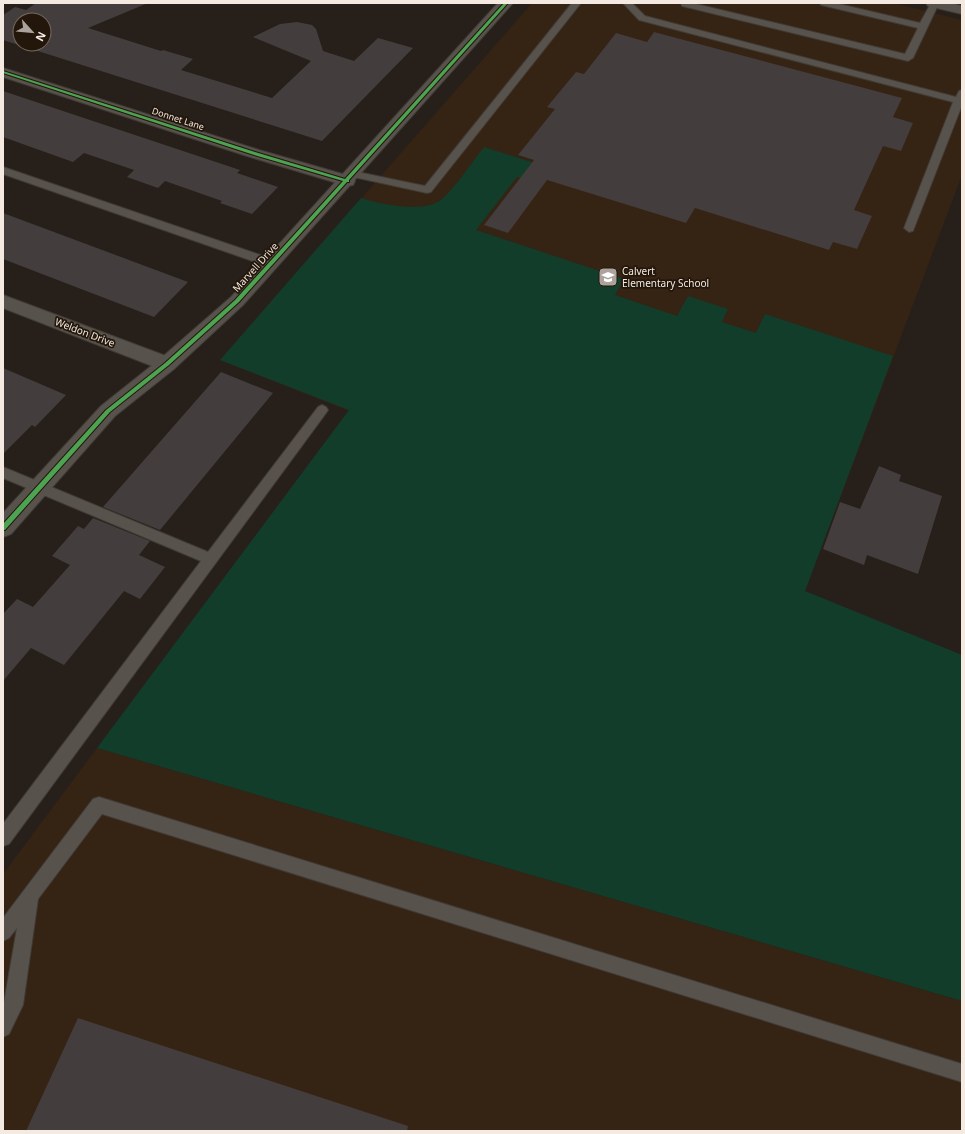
<svg xmlns="http://www.w3.org/2000/svg" width="965" height="1134" viewBox="0 0 965 1134" font-family="'Noto Sans',sans-serif">
  <rect width="100%" height="100%" fill="#27201a"/>
  <path fill="#352314" d="M532 3H893L962 20V175L805 591 220 360Z
    M97 748 962 1001V1131H3V874Z"/>
  <path fill="#113d2a" d="M484 147 541 165 528 181 517 177 476 230 624 279 615 295 677 316 688 296 728 309 722 322 756 333 765 314 893 356 805 591 962 655V1001L97 748 349 410 220 360 361 198C380 204 425 214 442 199 455 188 472 162 484 147Z"/>
  <path fill="#433d3d" fill-rule="evenodd" d="M36 3H148L88 28 161 51 163 50 193 59 181 70 272 98 311 61 253 37 280 24 297 22 312 25 316 29 323 51 354 61 378 38 413 48 322 141 3 40V15L15 7 26 10ZM20 20H44V44H20Z
    M654 32 902 98 893 117 913 123 901 151 883 146 854 210 872 216 857 249 833 242 829 250 695 208 686 223 547 180 508 233 484 225 534 160 518 155 555 109 547 107 576 72 584 74 616 33 647 42Z
    M3 91 240 170 237 173 278 187 252 214 220 203 222 201 165 181 158 188 127 177 134 170 84 153 73 162 3 137Z
    M3 213 188 282 154 317 3 259Z
    M3 368 66 395 35 427 32 425 3 454Z
    M221 372 273 393 160 530 103 507Z
    M879 466 901 475 899 481 942 496 918 574 867 555 864 565 823 549 840 502 860 509Z
    M93 518 150 541 139 555 165 567 140 599 124 591 64 665 31 648 3 681V614L17 599 33 607 70 565 52 556 78 526 84 529Z
    M78 1018 408 1126 407 1131H26Z"/>
  <g fill="none" stroke-linecap="round" stroke-linejoin="round">
    <g stroke="#403b36" stroke-width="2">
      <path id="service" d="M572 3H581L431 192 427 193 349 176 348 174 353 171 425 186Z
        M623 3H632L645 16 956 97 959 91 962 90V105L913 231 909 232 904 228 953 102 639 20Z
        M681 3H692L905 54 918 28 821 5 820 3H835L920 23 931 3H939L913 58 908 61 682 6Z
        M3 167 275 260 277 263 275 266H267L3 174Z
        M322 405 326 407 328 410 326 413 9 844 3 846V824L201 561 3 478V467L208 552 318 407Z
        M99 797 962 1064V1082L102 814 38 899 23 1005 9 1034 3 1037V1008L17 928 9 938 3 941V918L93 799Z"/>
    </g>
    <g stroke="#403b36" stroke-width="2">
      <path id="minor" d="M3 68 259 150 353 177 355 181 353 185 347 186 247 156 3 77Z
        M3 295 174 359 177 364 174 369 167 371 160 369 3 308Z"/>
    </g>
    <g stroke="#403b36" stroke-width="2">
      <path id="tertiary" d="M498 3H513L243 305 174 369 115 416 11 534 3 537V513L101 406 160 359 231 297Z
        M926 3H950L962 6V14L928 6Z"/>
    </g>
    <use href="#service" fill="#58524c" fill-rule="evenodd"/>
    <use href="#minor" fill="#58524c" fill-rule="evenodd"/>
    <use href="#tertiary" fill="#58524c" fill-rule="evenodd"/>
    <g stroke="#23160a" stroke-width="2">
      <path id="cycleway" d="M504 3H508L349 180V182H347L239 302 169 365 110 412 5 530H3V524L106 410 165 363 235 300 343 181 251 154 3 73V71L255 152 345 179Z"/>
    </g>
    <use href="#cycleway" fill="#4ca352" fill-rule="evenodd"/>
  </g>
  <defs>
    <g id="school-square" transform="scale(1)"><rect x="-9" y="-9" width="18" height="18" rx="4" fill="#aca39c" stroke="#23160a"/><path d="M0-5L7-2L0 1L-7-2ZM-4 1L0 2.5L4 1V4Q0 6-4 4Z" fill="#fff"/></g>
  </defs>
  <g fill-rule="evenodd">
    <use href="#school-square" x="608" y="277"/>
  </g>
  <g text-anchor="middle" stroke-width="3.5" stroke-linejoin="round" paint-order="stroke">
    <g font-size="9" fill="#f4eae2" stroke="#23160a">
      <text transform="translate(178 119) rotate(18)" y="3">Donnet Lane</text>
    </g>
    <g font-size="10" fill="#f4eae2" stroke="#23160a">
      <text transform="translate(255 267) rotate(-48)" y="4">Marvell Drive</text>
      <text transform="translate(85 332) rotate(21)" y="4">Weldon Drive</text>
    </g>
    <g font-size="10" fill="#f4eae2" stroke="#23160a" text-anchor="start">
      <text x="622" y="275">Calvert<tspan x="622" dy="12">Elementary School</tspan></text>
    </g>
  </g>
  <rect width="965" height="1134" fill="none" stroke="#f4eae2" stroke-width="8"/>
  <g transform="translate(32 32) rotate(117)"><circle r="19" fill="#23160a" stroke="#776b60"/>
  <path d="M0-3L7 15L0 10L-7 15Z" fill="#aca39c"/>
  <text y="-6" font-size="11" font-weight="bold" text-anchor="middle" fill="#f4eae2">N</text>
  </g>
</svg>
